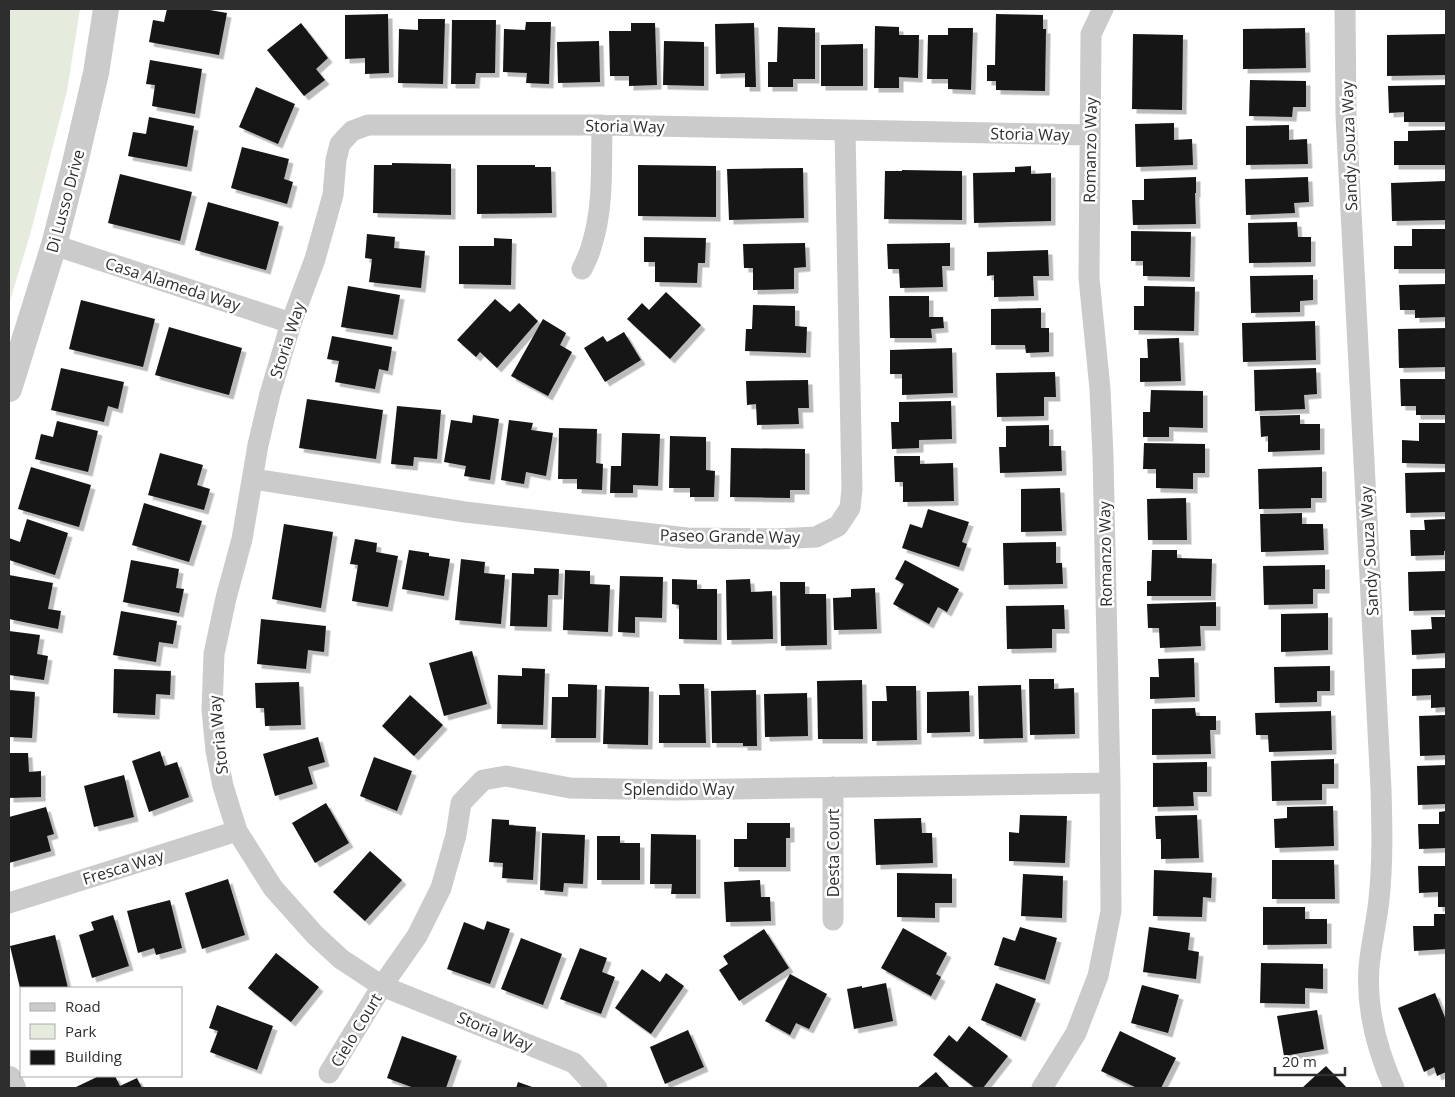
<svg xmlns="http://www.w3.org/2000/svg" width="1455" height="1097" viewBox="0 0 1455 1097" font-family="'Open Sans',sans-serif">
  <defs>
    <filter id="shadow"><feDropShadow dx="4.5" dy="4.5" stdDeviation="0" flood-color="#0004"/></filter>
  </defs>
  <rect width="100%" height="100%" fill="#fff"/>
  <path fill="#e5ebdd" d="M9 9H80L67 91 30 235 9 304Z"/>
  <path fill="#151515" filter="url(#shadow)" d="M167 9H204L227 13 219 55 149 42 153 20 164 22Z
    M388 14 389 73 365 74V58L345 59V15Z
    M996 14 1043 15V29H1046L1045 91 996 90V81H987V65H995Z
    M418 19H445L443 84 398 83 399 29 418 30Z
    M452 20H496L495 73H476L475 84H451Z
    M526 22H551L549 84 526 83 527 73 503 72 504 29 525 30Z
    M301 23 328 58 316 69 325 80 304 96 267 50Z
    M631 23H655L657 85 629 86V76H610L609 31H631Z
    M754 23 756 87H745V73L716 74 715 24Z
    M875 26 899 27V35H919L918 78 899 77V88H874Z
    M778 27 815 28V79H793V87H768V62H777Z
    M948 28H973L971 90 948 89V79H927L928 35H948Z
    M1305 28 1306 68 1243 69V29Z
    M1133 34 1183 35 1182 110 1132 109Z
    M1446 34V75L1387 76V35Z
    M599 41 600 82 558 83 557 42Z
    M664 41 704 42V86L663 85Z
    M863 44V86H821V45Z
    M150 60 202 69 195 114 152 106 155 85 146 84Z
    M1250 80 1306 81V107H1293L1292 117 1249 116Z
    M1446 85V122H1404V112L1389 113 1388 86Z
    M256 87 295 104 278 144 239 127Z
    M149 117 194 126 187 167 128 156 133 132 146 134Z
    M1174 123V140L1192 139 1193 165 1136 167 1135 124Z
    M1289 125V140L1307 139 1308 164 1246 165V126Z
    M1445 130V165H1394V141H1408V131Z
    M242 147 289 159 284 179 293 182 287 204 231 188Z
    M392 163 451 164V215L373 213 374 165H392Z
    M477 165H535V167H551L552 213 477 214Z
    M638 165 716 166V217L638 216Z
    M1031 166V174L1051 173V221L974 223 973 173 1015 172V167Z
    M803 168 804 218 729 220 727 169Z
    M902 170 962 171V220L884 219 885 171H902Z
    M120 174 192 192 180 241 108 223Z
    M1196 177V193H1195L1196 224 1133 225 1132 200H1144V179Z
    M1308 177 1309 202 1294 203 1295 213 1246 215 1245 179Z
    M1446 181V220L1392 221 1391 183Z
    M208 202 279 222 266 270 195 250Z
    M1297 222 1298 237H1311V262L1249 263 1248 223Z
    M1412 229H1446V269H1394V246H1412Z
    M1131 231 1191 232 1190 277 1143 276V261H1131Z
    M367 234 395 237 394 248 425 251 421 288 369 282 372 259 365 258Z
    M644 237 706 238 705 263H698L697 283 655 282V262H644Z
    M494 238 512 239 511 285 459 284V246H494Z
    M805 243 806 267 794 268V289L753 290V268H744L743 244Z
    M950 243V266H942L943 287 900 288 899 269H888L887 244Z
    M1048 250 1049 276H1033L1034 296 994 297V275L987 276V252Z
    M1313 275V300L1300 301V312L1251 313 1250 276Z
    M1446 284V317L1415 318V310H1400L1399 285Z
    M348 286 400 295 393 335 341 327Z
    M1144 286 1195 287 1194 331 1134 330V306H1144Z
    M666 292 701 325 670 359 627 319 642 303 649 310Z
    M889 296H929V317H943L944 328 931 329 932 338H890Z
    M495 299 510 312 519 303 538 321 497 368 480 352 476 357 457 340Z
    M81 300 155 319 143 367 69 349Z
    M753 305 795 306V326L807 327 806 353 745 351 746 329H752Z
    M1041 308V328H1049V352L1026 353 1025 345H991V309Z
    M543 319 566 333 560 345 572 352 548 396 511 376Z
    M1315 321 1316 360 1243 362 1242 323Z
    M169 327 242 348 229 395 155 375Z
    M1446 328V367L1399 368 1398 329Z
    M624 332 641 360 605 382 584 348 603 336 607 342Z
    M332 336 392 347 388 371 379 369 375 389 335 382 339 361 327 359Z
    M1179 338 1181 381 1140 382V358H1148L1147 339Z
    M952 348 953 393 902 395V374H890V350Z
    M61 368 124 382 118 409 108 406 104 422 51 410Z
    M1316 368 1317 394 1304 395 1305 409 1255 411 1254 370Z
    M1055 372 1056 397H1044V416L997 417 996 373Z
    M1400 379H1446V415H1416V406H1401Z
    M808 380 809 408H798L799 424 757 425 756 404 747 405 746 381Z
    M1151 390 1203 391V428L1169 427V437H1143V412H1150Z
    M307 399 383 410 376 459 299 448Z
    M951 401 952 439 919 440V448L892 449 891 422H899V402Z
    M397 406 441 410 437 459 414 457 413 466 391 464Z
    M473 415 499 419 490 480 464 476 466 466 444 462 451 420 472 423Z
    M1300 415V424H1320V450L1268 452V436L1261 437 1260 416Z
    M509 420 533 423 531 430 553 433 546 476 526 472 524 484 501 480Z
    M57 421 98 431 88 472 35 459 41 434 53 437Z
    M1419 423H1446V464L1402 463V440L1419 441Z
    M1049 425V446H1061L1062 471 1000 473 999 447H1006V426Z
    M559 428 597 429 596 463 603 464 602 490 577 489V479H558Z
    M622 433 660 434 658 486 633 485V493H610L611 466H621Z
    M670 436 706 437V470L715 471 714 497H690V488H669Z
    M1144 443 1205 444V473H1193V489L1156 488V469H1143Z
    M731 448 805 449V490H790V498L730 497Z
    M160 453 203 465 197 485 210 489 204 510 148 495Z
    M894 456H920V464L953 463 954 501 903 502V482H895Z
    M31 467 91 485 79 527 18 509Z
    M1322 467V498H1311V508L1259 509 1258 469Z
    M1446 472V512L1406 513 1405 473Z
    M1060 488 1062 531 1021 532V489Z
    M1186 498 1187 540H1148L1147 499Z
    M144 503 202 521 189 562 132 545Z
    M928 509 969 522 962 542 967 544 959 567 902 548 910 524 922 528Z
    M1302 513V524H1323L1324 550 1261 552 1260 514Z
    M27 519 68 533 55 575 9 560V538L20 542Z
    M1446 519V551H1444V555L1411 556 1410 530H1425L1424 520Z
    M284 524 333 532 321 608 272 599Z
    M355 539 377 543 376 552 398 556 388 607 352 601 358 565 350 564Z
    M1056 542V563H1062L1063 584 1004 585 1003 543Z
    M409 550 429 553V556L450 559 444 596 402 589Z
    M1152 550H1177V558L1212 559 1211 596H1147V581H1151Z
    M461 559 485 562 484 573 505 575 501 624 455 620Z
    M131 560 179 569 176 588 184 589 179 613 123 602Z
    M905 560 959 589 947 612 938 607 929 624 893 604 904 584 895 579Z
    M1325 565V589H1313V604L1264 605 1263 566Z
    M534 568 559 569 558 595H548L547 627 510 626 512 573 534 574Z
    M565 570 590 571V584L610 585 608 632 563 630Z
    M1446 571V610L1409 611 1408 572Z
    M9 575 53 583 48 609 61 611 58 629 9 619Z
    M620 576 663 577 662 618 635 617V633L618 632Z
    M672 579 697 580V589H717V640L679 639V605L672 604Z
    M750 579 751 592 772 591 773 639 727 640 726 580Z
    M780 582H805V594H826L827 645 781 646Z
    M875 588 877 629 834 630 833 598 851 597V589Z
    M1216 602V626H1200L1201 646 1160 648 1159 628H1148L1147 604Z
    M1064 605 1065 629H1052V648L1007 649 1006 606Z
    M121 611 177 621 173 644 159 642 156 662 113 655Z
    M1328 613V650L1281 652V614Z
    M1431 617H1446V653L1412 655 1411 630 1432 629Z
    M261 619 326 626 324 652 308 650 306 669 257 664Z
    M9 631 40 635 37 654 48 656 44 680 9 675Z
    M472 651 487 704 444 716 429 663Z
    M1194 658 1195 697 1150 699V677H1159L1158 659Z
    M1330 666V691H1317V702L1275 703 1274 667Z
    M522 668 545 669 543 725 497 724 498 675 522 676Z
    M1446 668V707L1431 708V695L1412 696V669Z
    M114 669 171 671 170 695 156 694 155 715 113 713Z
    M1029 679H1054V689L1074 688 1075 734 1030 735Z
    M862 680 863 739H818L817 681Z
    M299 682 301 725 265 726 264 708H256L255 683Z
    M568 684 597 685 596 738H551L552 697H568Z
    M679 684H704L706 743H659V695H680Z
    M1021 685 1023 738 979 739 978 686Z
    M605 686 649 687 648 745 603 744Z
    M886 686H916L917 740 872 741V701H887Z
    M9 690 35 692 32 738 9 737Z
    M756 690 757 746H743V743H712L711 691Z
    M969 691 970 732 927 733V692Z
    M807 693 808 736 765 737 764 694Z
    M410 695 443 725 414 756 382 726Z
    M1195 708 1196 716H1216V730H1210L1211 754 1152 755V709Z
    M1331 711 1332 750 1269 752 1268 735H1256L1255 713Z
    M1446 715V755L1420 756 1419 716Z
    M318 737 325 762 308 767 313 784 275 796 263 754Z
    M160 751 165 766 177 762 189 797 149 812 132 761Z
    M9 753H28L29 772 41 771V797L9 798Z
    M374 757 412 771 397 811 360 796Z
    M1334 759V784H1322V800L1272 801 1271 761Z
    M1207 762V792H1193L1194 806 1153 807V763Z
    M1446 765V804L1418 805 1417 766Z
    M124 775 134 817 94 827 84 786Z
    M326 803 349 843 315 863 292 823Z
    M1333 806 1334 846 1275 848 1274 819 1287 818V807Z
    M46 807 54 834 47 836 51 851 9 863V817Z
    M1446 811V848L1419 849 1418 824H1439V812Z
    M1020 815 1067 816 1065 863 1009 861V832L1019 833Z
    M1197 815 1199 858 1161 859V839H1156L1155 816Z
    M921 818 922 833H932L933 863 876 865 874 819Z
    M492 819 509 820V825L536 827 533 880 502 878 503 863 489 862Z
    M747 823H790V838H786V867H734V839H747Z
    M542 833 585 835 583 884 564 883 563 892 540 890Z
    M651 834 696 835V894H671L672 884H650Z
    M597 836H620V843H640V880H597Z
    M370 851 402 880 365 921 333 892Z
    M1272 860H1334L1335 899H1272Z
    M1418 866H1446V907H1438V892L1419 893Z
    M1154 870 1212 873 1211 898 1203 897 1202 917 1153 916Z
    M897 873 952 874V903H935V918L897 917Z
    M1023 874 1063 876 1062 918 1021 916Z
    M228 879 245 935 202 949 185 893Z
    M760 880 761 897H770L771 921 726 922 724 882Z
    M170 900 182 948 156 955 154 948 138 953 127 911Z
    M1263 907H1305V919H1327V944L1263 945Z
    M1434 914H1446V949L1414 951 1413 926H1434Z
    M113 915 129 966 92 978 79 935 94 930 91 922Z
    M487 921 510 929 490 984 447 969 464 922 484 930Z
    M1020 927 1057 938 1045 980 994 965 1003 937 1015 941Z
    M1149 927 1190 933 1188 950 1199 952 1196 979 1143 972Z
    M903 928 947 953 936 974 941 977 931 996 881 968Z
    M764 929 789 968 739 1001 719 970 728 964 723 956Z
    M55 935 68 988H20L10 946Z
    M521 938 562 954 543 1005 501 989Z
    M580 948 607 958 602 972 615 977 601 1014 560 999Z
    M276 953 319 987 291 1022 248 988Z
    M1261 963 1323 964V989L1305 988V1004L1260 1003Z
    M642 969 660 982 666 973 684 986 651 1034 615 1008Z
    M790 974 827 994 809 1029 796 1023 790 1035 765 1021Z
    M886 983 893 1021 854 1029 847 989 862 986V988Z
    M996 983 1036 999 1021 1037 981 1020Z
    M1142 985 1179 995 1168 1033 1131 1023Z
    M1435 993 1446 1020V1072L1437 1076 1434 1067 1424 1072 1398 1008Z
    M217 1005 273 1026 257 1070 210 1052 218 1031 209 1028Z
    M1317 1010 1324 1049 1284 1056 1277 1016Z
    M969 1026 1008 1056 983 1088H975L933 1055 949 1035 957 1042Z
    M688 1030 704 1067 665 1084 650 1047Z
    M1120 1031 1176 1058 1161 1088H1137L1101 1071Z
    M402 1036 457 1056 446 1088H414L387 1078Z
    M1326 1066 1347 1088H1302Z
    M936 1072 950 1088H917Z
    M99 1076H115L120 1086 137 1078 142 1088H74Z
    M518 1082 535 1088H516Z"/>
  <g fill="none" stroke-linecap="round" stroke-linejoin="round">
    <path stroke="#cbcbcb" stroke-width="21" d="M1345 9 1346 115 1381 789C1382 825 1383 862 1379 899 1377 921 1371 944 1369 967 1366 1009 1377 1050 1394 1088
      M54 245 291 323
      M582 269C586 261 590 253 592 244 604 206 601 164 602 125
      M253 479 465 512 687 538 777 539 816 537 838 526 850 508 852 489 845 130
      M833 787V920
      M9 903 237 831
      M329 1073 382 986 417 936 441 888 456 835 461 803 483 780 506 776 570 788 675 790 1110 783
      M597 1088 574 1063 382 986 341 959 315 935 273 888 237 831 223 786 216 751 212 710 214 654 226 598 242 539 258 445 270 394 291 323 315 259 333 195 336 160 340 144 352 131 368 125H602L1089 135
      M1042 1088 1076 1033 1098 976 1111 911 1110 783 1103 456 1100 389 1089 278 1091 34 1103 9"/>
    <path stroke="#cbcbcb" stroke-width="26" d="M9 389 54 245 75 163 96 73 106 9
      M9 1079 13 1088"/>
  </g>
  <g text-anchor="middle" stroke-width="5" stroke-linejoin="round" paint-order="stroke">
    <g font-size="16" fill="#2e2e2e" stroke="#fff">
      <text transform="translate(625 126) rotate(1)" y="6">Storia Way</text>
      <text transform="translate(1030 134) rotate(1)" y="6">Storia Way</text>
      <text transform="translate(1349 146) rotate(-92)" y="6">Sandy Souza Way</text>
      <text transform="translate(1090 150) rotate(-89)" y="6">Romanzo Way</text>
      <text transform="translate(65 201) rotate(-75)" y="6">Di Lusso Drive</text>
      <text transform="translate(173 284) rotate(18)" y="6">Casa Alameda Way</text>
      <text transform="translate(287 340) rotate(-72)" y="6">Storia Way</text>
      <text transform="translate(730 536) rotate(1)" y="6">Paseo Grande Way</text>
      <text transform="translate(1369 551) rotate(-93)" y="6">Sandy Souza Way</text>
      <text transform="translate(1105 554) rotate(-91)" y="6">Romanzo Way</text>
      <text transform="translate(218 735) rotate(-96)" y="6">Storia Way</text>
      <text x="679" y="795">Splendido Way</text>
      <text transform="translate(833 853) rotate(-90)" y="6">Desta Court</text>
      <text transform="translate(123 867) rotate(-17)" y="6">Fresca Way</text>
      <text transform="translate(356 1030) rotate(-59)" y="6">Cielo Court</text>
      <text transform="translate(495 1031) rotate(22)" y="6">Storia Way</text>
    </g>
  </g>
  <rect width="1455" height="1097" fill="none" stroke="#2e2e2e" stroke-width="20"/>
  <rect x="20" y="987" width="162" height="90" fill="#ffffff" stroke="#ababab"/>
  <rect x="30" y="1003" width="25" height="8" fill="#cbcbcb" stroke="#ababab"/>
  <text x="65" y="1012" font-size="15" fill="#2e2e2e">Road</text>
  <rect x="30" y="1024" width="25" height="15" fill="#e5ebdd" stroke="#ababab"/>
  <text x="65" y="1037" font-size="15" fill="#2e2e2e">Park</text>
  <rect x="30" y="1050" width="25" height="15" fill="#151515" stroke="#ababab"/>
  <text x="65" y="1062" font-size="15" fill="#2e2e2e">Building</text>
  <path d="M1275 1067v8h70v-8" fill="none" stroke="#2e2e2e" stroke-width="2.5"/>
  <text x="1282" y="1067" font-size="15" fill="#2e2e2e" stroke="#ffffff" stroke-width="4" paint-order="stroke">20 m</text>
</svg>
